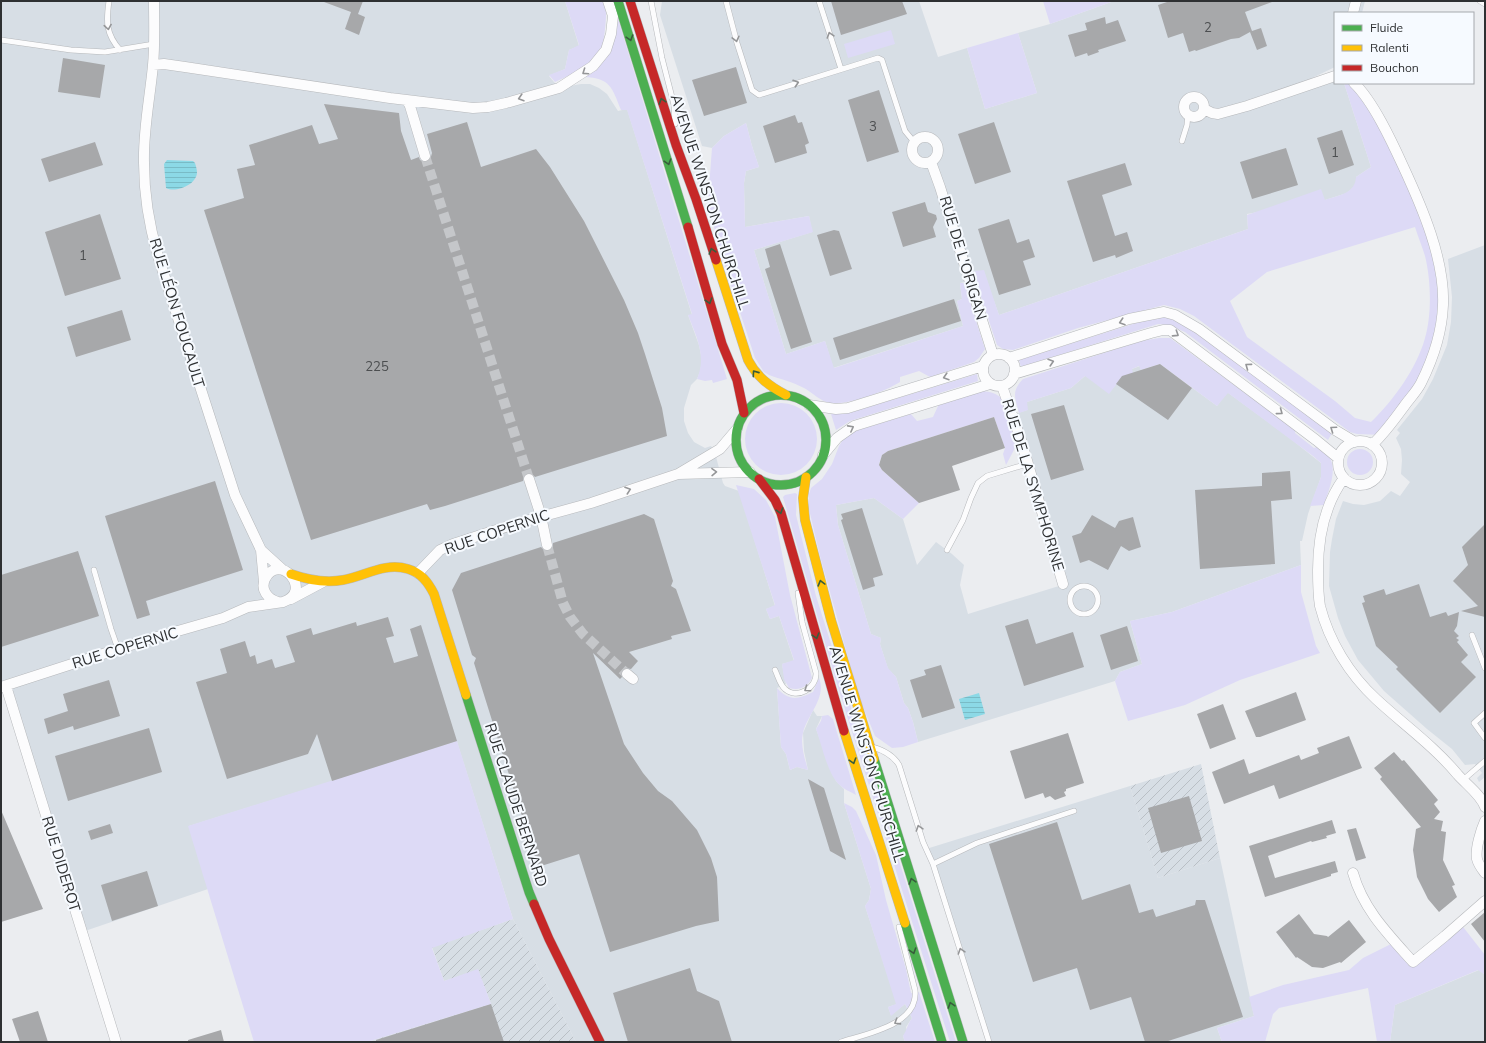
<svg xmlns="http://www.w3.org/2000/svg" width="1486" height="1043" viewBox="0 0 1486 1043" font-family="Mulish,sans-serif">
  <defs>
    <pattern id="industrial-furrows" width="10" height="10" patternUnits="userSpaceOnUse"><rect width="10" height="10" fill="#d7dee5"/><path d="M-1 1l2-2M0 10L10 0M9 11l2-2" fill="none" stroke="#b9bfc5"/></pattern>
    <pattern id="water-rules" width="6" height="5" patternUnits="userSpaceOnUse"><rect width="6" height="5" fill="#8cd9e6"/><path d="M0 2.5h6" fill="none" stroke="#79bbc6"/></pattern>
  </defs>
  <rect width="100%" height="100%" fill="#ebedf0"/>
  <path fill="#d7dee5" d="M1 1H565L579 46 569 50 565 69 549 76 559 88 581 84H590L599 88 607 94 618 111 627 109 692 315H688L699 345 702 360 700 372 697 379 691 385 684 408V421L688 433 694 442 705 448 711 446 715 453 723 483 725 486 739 491 775 606 766 609 770 619 779 616 794 661 782 664 786 684 777 688 781 747 786 754 790 770 797 767 808 770 804 751 803 733 813 710 817 716H822L816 729 836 781 844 789V803L871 889 869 900 865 906 897 1004 888 1007 891 1015 905 1004 912 1018 906 1027 907 1031 903 1036 905 1042H576L513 919 457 742 189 826 208 889 82 932 12 709 1 687Z
    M662 1H919L938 57 967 48 985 109 1037 93 1018 33 1050 24 1114 1H1365L1362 13H1335V67L1312 78 1314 84 1335 76V83H1344L1371 167 1356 177V185L1347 193 1325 200 1247 214 1248 229 999 315 994 301 975 271 970 281 960 283 962 299 957 301 963 326 833 368 825 341 786 354 754 250 812 232 809 216 745 227 744 183 746 171 759 167 752 146 746 123 724 136 712 148 702 146 660 15Z
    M1485 245V777L1479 782 1477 778 1482 773 1475 764 1465 765 1452 749 1427 729 1384 691 1358 660 1345 636 1338 618 1329 586 1330 552 1332 539 1336 519 1343 501 1353 504 1364 505 1380 501 1391 491 1400 496 1410 482 1401 474 1402 460 1401 449 1396 438 1400 433 1397 430 1422 399 1433 379 1447 345 1451 322 1452 297 1448 259Z
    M1160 364 1217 406 1227 392 1287 436 1321 463V477L1308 514 1302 541H1300L1301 565 1172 612 1130 621 1142 664 1120 672 1115 681 918 742 913 722 908 708 904 703 896 677 888 669 880 644 881 638 871 634 838 525 836 505 874 498 903 519 917 565 936 542 952 554 964 565 960 585 968 614 1059 586 1012 415 1027 410V402L1071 388 1085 376H1122L1132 369 1140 366 1141 370Z
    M1130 786 1158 878 1220 858 1254 1016 1217 1028 1222 1042H989L926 849Z
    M1479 970 1485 975V1042H1390L1395 1005Z"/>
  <path fill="url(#industrial-furrows)" d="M1201 764 1220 858 1158 878 1130 786Z
    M513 919 576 1042H367L491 1004 478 970 444 981 432 947Z"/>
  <path fill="#dddaf6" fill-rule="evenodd" d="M565 1H604C607 11 606 18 605 29 604 35 604 41 602 47 593 66 572 74 555 82L549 75 565 69 569 50 579 45Z
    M1043 1H1114L1050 24Z
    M618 19 727 379 713 383 712 380 705 381 697 379C707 356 696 336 688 315L692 314 627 110H621C612 88 611 78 584 77 588 75 594 72 597 69 611 55 615 37 618 19Z
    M891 30 895 44 848 58 844 44Z
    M1018 33 1037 93 985 109 967 48Z
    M1344 83H1354L1396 150 1438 259 1443 305 1428 365 1383 435 1357 434 1350 432 1194 316 1180 309 1164 305 1078 328 1013 350 1003 349 997 345 981 297 975 271 984 270 999 315 1248 229 1247 215 1321 189 1325 200C1339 195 1355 194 1356 177L1371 167ZM1415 227C1418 237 1422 246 1425 256 1431 280 1432 314 1425 338 1417 368 1393 401 1371 422L1355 418 1335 401 1247 337 1230 301 1267 272Z
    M746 123 752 146 759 167 746 171 744 183 745 227 809 216 813 232 754 250 786 354 825 341 834 368 963 326 957 301 962 299 960 283H964L985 349 979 358 974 362 930 377 919 371 900 377V382C884 392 849 405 830 403 821 402 812 392 804 388 793 382 780 379 769 375L764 372 755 358 719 248 708 201 712 148 724 136Z
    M1164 316 1174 318 1196 333 1316 420 1332 433 1328 440 1185 332 1169 325 1158 324 1021 367 1019 360 1152 318Z
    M1159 338H1170L1295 430V433L1314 448 1317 447C1321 449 1325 452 1328 455 1339 469 1328 491 1324 505L1310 506 1321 477V463L1313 456 1228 393 1217 406 1160 364 1141 370 1139 366 1132 369 1133 373 1122 377 1109 394 1085 376 1071 388 1027 402 1028 410 1019 413C1015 397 1011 392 1023 379L1141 341Z
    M977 374 978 381 850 421 836 430 831 414 849 413Z
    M983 391C990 392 996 393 1001 398 1005 403 1014 438 1016 446L1006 465 1003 454 1005 448 994 417 888 451 882 455 879 464 882 470 919 503 903 519 874 498 836 505 838 525 871 634 881 638 880 644 888 668 896 677 904 703 908 708 913 722 918 742 903 747 892 748 875 736 859 697 820 556 809 509V494L811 488 822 479 832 464 839 446 844 438 852 432 911 414 917 421 933 417 938 406 942 403Z
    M745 439a36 36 0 1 1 72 0a36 36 0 1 1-72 0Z
    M1347 462a13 13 0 1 1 26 0a13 13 0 1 1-26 0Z
    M736 485 754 489 766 500 775 517 790 595 812 678C807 687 800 691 789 688L784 679 782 664 794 660 779 616 770 619 766 609 775 605Z
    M795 493 797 494 796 515 816 596 956 1042H950L836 681 783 497 785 495Z
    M1301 565V592L1316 646 1320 653 1240 680 1185 705 1128 721 1115 681 1120 672 1142 664 1130 621 1172 612Z
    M819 678C827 698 807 715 803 733 800 745 805 759 808 770L797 767 790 770 786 754 781 747 777 688C789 701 797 700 813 692Z
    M828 715 833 719 856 795C849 791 841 788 836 781 827 770 821 743 816 729L821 721 822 716Z
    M457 741 513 919 432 948 444 981 478 969 491 1004 367 1042H254L188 826Z
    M844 803 852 807 856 811 876 855 886 900 906 969 911 993 915 994 919 992 935 1042H905L903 1036C907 1030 907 1025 912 1018L905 1004 891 1016 888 1007 896 1004 865 906 869 900 871 889Z
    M1460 923 1485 955V975L1478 970 1395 1005 1390 1042H1377L1368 988 1279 1008 1273 1014 1265 1042H1222L1217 1028 1254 1016 1249 997 1283 985 1349 970 1363 958 1395 942 1413 961Z"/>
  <path fill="url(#water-rules)" d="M167 160 193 161 195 163C196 166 197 170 197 173 196 185 176 193 166 188L164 164Z
    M979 693 985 714 965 720 959 699Z"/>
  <path fill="#a7a8aa" d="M325 1H363L358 14 365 17 359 35 345 29 351 12 324 2Z
    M831 1H902L907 14 841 35Z
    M1170 1H1272V2L1245 12 1252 31 1261 28 1267 46 1257 50 1250 32 1239 38 1231 39 1196 51 1195 50 1189 52 1183 33 1168 38 1158 5Z
    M1105 17 1106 24 1118 20 1126 41 1098 50 1099 52 1088 56 1087 53 1075 57 1068 35 1087 30 1085 23Z
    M63 58 105 65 100 98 58 92Z
    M736 67 747 103 704 116 692 80Z
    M879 90 899 152 867 162 848 100Z
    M324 104 399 113 401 131 411 160 419 157 420 160 424 162 430 160 432 153 427 134 467 122 481 167 536 149 550 167 584 221 624 300 638 333 645 354 662 408 667 436 535 477 531 473H527L524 475 523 481 445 506 430 510 427 504 311 540 204 210 244 198 237 169 255 165 249 145 312 125 319 144 338 139Z
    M795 115 798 123 802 122 809 143 805 145 807 153 775 163 763 126Z
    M994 122 1011 172 975 184 958 134Z
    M1342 130 1354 165 1329 174 1317 138Z
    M95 142 103 165 49 182 41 159Z
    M1286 148 1298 185 1252 199 1240 162Z
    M1125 163 1132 185 1102 195 1115 236 1127 232 1133 251 1116 258 1115 255 1093 262 1067 181Z
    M925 202 928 212 936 215 937 219 933 227 936 237 903 247 892 212Z
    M100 214 121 279 65 296 45 232Z
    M1009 219 1017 243 1029 239 1035 257 1023 261 1031 285 999 295 978 229Z
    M834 230 839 231 852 269 830 276 817 235Z
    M780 244 812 342 791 349 765 269 770 267 765 249Z
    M954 299 961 321 840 360 833 338Z
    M122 310 131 340 76 357 67 327Z
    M1160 364 1192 388 1168 420 1116 384 1122 376Z
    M1064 405 1084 470 1051 480 1031 414Z
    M994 417 1005 448 952 466 960 490 919 503 882 470 879 465 882 455 888 451Z
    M1290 471 1292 499 1271 501 1275 564 1200 569 1195 490 1262 486V473Z
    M215 481 243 570 146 601 150 615 137 619 105 516Z
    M862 508 883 575 873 578 875 586 863 590 841 520 843 519 841 514Z
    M644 514 654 519 673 581 671 586 676 589 691 631 671 636 672 639 629 652 638 661 631 669 625 668 622 670 621 673 622 677 620 679 593 653 624 744 643 773 658 791 672 801 697 830 711 858 717 877 719 921 696 926 610 952 579 854 538 867 474 663 476 658 472 655 452 590 461 573 541 547 545 551H549L553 547V543Z
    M1092 515 1115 528 1119 521 1133 517 1141 547 1129 551 1121 546 1108 570 1089 560 1080 563 1072 536 1081 533Z
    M1485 524V617L1461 611 1478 606 1453 581 1468 565 1462 547Z
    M78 551 99 616 1 647V575Z
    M1419 584 1430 617 1446 612 1448 616 1459 612 1457 626 1454 631 1459 636 1456 638 1459 640 1457 642 1468 655 1461 662 1476 677 1440 713 1396 669 1398 667 1376 646 1362 603 1365 602 1363 596 1384 589 1386 595Z
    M388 617 394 636 386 638 394 663 418 656 410 629 421 625 457 741 332 781 317 734 308 754 227 779 196 682 227 673 220 649 245 641 250 657 255 655 257 664 272 659 275 668 295 662 286 636 311 628 313 635 356 622 357 626Z
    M1028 619 1036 644 1073 632 1084 667 1024 686 1005 626Z
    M1127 626 1138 661 1111 670 1100 635Z
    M941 665 955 708 922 718 910 680 926 675 924 670Z
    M109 680 120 716 74 730 73 726 48 734 44 719 68 711 63 694Z
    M1296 692 1306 720 1260 737H1256L1245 711Z
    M1223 704 1236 739 1210 749 1197 714Z
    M149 728 162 772 68 801 55 756Z
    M1068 733 1084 783 1066 789V791L1064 792 1066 796 1055 800 1050 796 1045 798 1043 793 1025 799 1010 751Z
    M1349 736 1362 768 1279 799 1274 785 1224 804 1212 772 1244 759 1249 774 1299 755 1301 760 1319 753 1317 748Z
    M1394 752 1402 761 1404 760 1438 800 1434 804 1440 812 1434 819 1443 821 1441 831 1446 832 1443 860 1455 885 1452 886 1457 897 1439 912 1428 899 1417 877 1413 850 1416 829 1421 827 1380 779 1382 777 1374 768Z
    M808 779 824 788 846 860 830 851Z
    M1189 796 1202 841 1161 853 1148 808Z
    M1 810 43 909 1 922Z
    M1332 820 1336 833 1326 836 1327 838 1312 842 1311 841 1268 856 1275 878 1335 861 1338 872 1331 874V876L1265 897 1249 846Z
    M1057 822 1082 900 1130 884 1139 913 1153 909 1156 917 1195 905 1196 900H1205L1243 1017 1165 1042H1145L1131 997 1090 1010 1077 968 1033 982 989 844Z
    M110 824 113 833 91 840 88 831Z
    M1356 828 1366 858 1356 861 1347 830Z
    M147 871 158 906 112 921 101 885Z
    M1485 912V942L1471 924Z
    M1299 914 1314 934 1327 936 1328 937 1349 920 1366 942 1341 963 1340 962 1323 968 1312 967 1297 957 1296 958 1276 932Z
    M690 968 697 991 719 1001 732 1042H628L613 993Z
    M491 1004 504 1042H376V1040Z
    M38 1011 48 1042H20L12 1019Z
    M221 1030 224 1042H188V1040Z"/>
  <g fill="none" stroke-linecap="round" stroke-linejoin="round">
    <path stroke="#c5c7ca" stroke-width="10" stroke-dasharray="10 5" stroke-linecap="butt" d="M425 156 529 479
      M547 545 563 603 570 617 583 634 627 674"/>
    <g stroke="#b6b8bb" stroke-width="6">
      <path id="lane" d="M109 1C106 22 106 34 120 50
        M651 1 662 58 674 105 675 124
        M726 1 737 43 752 90 759 95 878 58 882 60 905 131 915 143
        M819 1 841 69
        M1480 1 1485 4
        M1 40 71 50 105 52 154 44
        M1182 141 1187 125 1188 115
        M947 550 963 520 971 498 978 483 987 476 1027 464
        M94 570 111 629 118 649
        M1070 600a14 14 0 1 1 28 0a14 14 0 1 1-28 0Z
        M1472 635 1485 668
        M775 670C778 676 780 685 785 689 797 700 817 688 816 673L802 622 798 593
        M1485 713 1474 723 1485 738
        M872 747C883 750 893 755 899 765L923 842 933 864 989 1042
        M1463 780 1485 761
        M933 864 977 843 1074 811
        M841 1042C866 1034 919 1025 915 990L899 927"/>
    </g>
    <g stroke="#b6b8bb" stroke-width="11">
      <path id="street" d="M154 1C154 22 155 44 153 65 150 98 143 130 144 163 144 195 149 225 158 256L235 495 261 550 264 582
        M1353 13 1356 1
        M153 65 164 64 185 67 390 98 473 108 488 107 506 103 559 88 593 66 606 50 611 34 613 16 608 1
        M1354 83C1373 101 1392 142 1403 166 1422 207 1445 260 1443 305 1442 332 1433 359 1421 383 1417 391 1410 398 1405 405 1394 420 1385 433 1372 445
        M1184 107a10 10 0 1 1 20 0a10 10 0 1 1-20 0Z
        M407 100 410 106 425 156
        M1204 109 1212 113 1218 114 1247 106 1335 76
        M912 150a13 13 0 1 1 26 0a13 13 0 1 1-26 0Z
        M931 162 940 187 993 355
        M983 370a16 16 0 1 1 32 0a16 16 0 1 1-32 0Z
        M1009 358 1129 319 1164 312 1175 315 1199 329 1335 430 1355 442
        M1014 374 1151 333 1163 330H1170L1316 440 1338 458
        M1002 386 1021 440 1063 584
        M809 405 836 409 848 408 983 366
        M1338 463a22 22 0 1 1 44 0a22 22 0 1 1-44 0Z
        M823 455 837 438 854 426 990 384
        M678 474 750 472
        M1344 478C1325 504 1318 538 1318 570 1318 582 1318 594 1320 606 1329 641 1349 674 1376 699 1403 724 1434 746 1458 775 1467 785 1481 795 1485 807
        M529 479 541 516 547 545
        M261 550 283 570
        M418 573 440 550 453 544 515 524 591 503 678 474 720 449 737 429
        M291 599 323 582
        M627 674 633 679
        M6 686 116 1042
        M1 687 143 641 223 618 248 607 283 602C315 591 279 551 265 579 260 590 268 599 278 602
        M1485 821C1481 830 1475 849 1477 859 1478 864 1482 869 1485 873
        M1353 873C1363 909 1388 934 1413 962L1445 936 1485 901"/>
    </g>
    <g stroke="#b6b8bb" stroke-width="10">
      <path id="fast" d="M618 1 688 227
        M736 440a45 45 0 1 1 90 0a45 45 0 1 1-90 0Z
        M466 695 529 892 534 904
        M874 759 963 1042
        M905 923 942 1042"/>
    </g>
    <g stroke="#b6b8bb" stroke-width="10">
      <path id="slow" d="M716 260 748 360C757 377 769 386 786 395
        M806 477 803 498 805 520 831 620 874 759
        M291 574C308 580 325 583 343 580 365 576 385 562 408 569 421 573 428 582 434 594L466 695
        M844 731 905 923"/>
    </g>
    <g stroke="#b6b8bb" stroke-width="10">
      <path id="jam" d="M630 1 676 145 696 199 716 260
        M688 227 722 344 737 380 744 413
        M759 479 775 500 781 513 844 731
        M534 904 549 939 600 1042"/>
    </g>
    <use href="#lane" stroke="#fcfcfd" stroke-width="5"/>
    <use href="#street" stroke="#fcfcfd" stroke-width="10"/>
    <use href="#fast" stroke="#4caf50" stroke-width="9"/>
    <use href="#slow" stroke="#ffc107" stroke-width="9"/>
    <use href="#jam" stroke="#c62828" stroke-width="9"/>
  </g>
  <defs><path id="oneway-chevron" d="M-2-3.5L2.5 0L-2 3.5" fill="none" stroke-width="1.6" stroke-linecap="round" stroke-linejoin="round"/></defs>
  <g stroke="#959698">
    <use href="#oneway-chevron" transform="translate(108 27) rotate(81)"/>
    <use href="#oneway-chevron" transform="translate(830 35) rotate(-108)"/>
    <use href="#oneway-chevron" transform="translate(736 39) rotate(76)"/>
    <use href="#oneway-chevron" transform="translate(585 72) rotate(146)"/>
    <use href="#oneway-chevron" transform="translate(796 83) rotate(-18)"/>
    <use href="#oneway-chevron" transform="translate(521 98) rotate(163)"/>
    <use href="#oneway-chevron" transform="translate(1122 322) rotate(162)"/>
    <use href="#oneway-chevron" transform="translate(1176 334) rotate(33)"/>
    <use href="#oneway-chevron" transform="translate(1051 362) rotate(-17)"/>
    <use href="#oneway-chevron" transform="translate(1248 366) rotate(-144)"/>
    <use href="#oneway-chevron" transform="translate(946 377) rotate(163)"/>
    <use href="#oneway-chevron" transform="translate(1280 412) rotate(37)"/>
    <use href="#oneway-chevron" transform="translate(851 428) rotate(-28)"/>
    <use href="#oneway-chevron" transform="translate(1333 429) rotate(-145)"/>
    <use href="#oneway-chevron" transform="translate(714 472) rotate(-1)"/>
    <use href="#oneway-chevron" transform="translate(628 490) rotate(-19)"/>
    <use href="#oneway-chevron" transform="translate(807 689) rotate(145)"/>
    <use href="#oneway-chevron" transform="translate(919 828) rotate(-108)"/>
    <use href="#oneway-chevron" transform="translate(961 951) rotate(-108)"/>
    <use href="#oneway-chevron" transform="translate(897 1022) rotate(148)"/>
  </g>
  <g stroke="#385c3c">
    <use href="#oneway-chevron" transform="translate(630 38) rotate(73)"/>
    <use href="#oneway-chevron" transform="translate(662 101) rotate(-108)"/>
    <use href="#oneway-chevron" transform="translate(668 162) rotate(73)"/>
    <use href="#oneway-chevron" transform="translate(712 251) rotate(-107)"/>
    <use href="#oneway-chevron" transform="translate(709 301) rotate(73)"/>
    <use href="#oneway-chevron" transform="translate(755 373) rotate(-125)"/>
    <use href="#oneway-chevron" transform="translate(780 511) rotate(72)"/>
    <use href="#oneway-chevron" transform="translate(821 583) rotate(-105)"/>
    <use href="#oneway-chevron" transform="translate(816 636) rotate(74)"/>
    <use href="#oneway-chevron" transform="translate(853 761) rotate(73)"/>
    <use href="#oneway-chevron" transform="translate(912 881) rotate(-107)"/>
    <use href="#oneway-chevron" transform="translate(913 951) rotate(72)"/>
    <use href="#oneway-chevron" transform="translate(951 1005) rotate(-108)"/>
  </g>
  <g text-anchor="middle" stroke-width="4" stroke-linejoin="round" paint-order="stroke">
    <g font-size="13" fill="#4c4e50">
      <text x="1208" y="32">2</text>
      <text x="873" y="131">3</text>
      <text x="1335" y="157">1</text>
      <text x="83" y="260">1</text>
      <text x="377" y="371">225</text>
    </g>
    <g font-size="15" fill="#2e3032" stroke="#f6faff">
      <text transform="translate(710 202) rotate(72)" y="5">AVENUE WINSTON CHURCHILL</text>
      <text transform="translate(963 258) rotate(73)" y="5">RUE DE L'ORIGAN</text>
      <text transform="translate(177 313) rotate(73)" y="5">RUE LÉON FOUCAULT</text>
      <text transform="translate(1033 485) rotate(73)" y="5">RUE DE LA SYMPHORINE</text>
      <text transform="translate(497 532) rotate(-19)" y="5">RUE COPERNIC</text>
      <text transform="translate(125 648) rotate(-17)" y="5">RUE COPERNIC</text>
      <text transform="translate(867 754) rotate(73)" y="5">AVENUE WINSTON CHURCHILL</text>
      <text transform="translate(516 805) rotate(72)" y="5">RUE CLAUDE BERNARD</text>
      <text transform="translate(61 864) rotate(73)" y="5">RUE DIDEROT</text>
    </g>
  </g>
  <rect width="1486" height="1043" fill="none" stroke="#2e3032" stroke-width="4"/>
  <rect x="1334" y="12" width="140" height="72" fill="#f6faff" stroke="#a6a9ad"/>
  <rect x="1342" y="25" width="20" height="6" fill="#4caf50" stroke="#a6a9ad"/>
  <text x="1370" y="32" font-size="12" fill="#2e3032">Fluide</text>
  <rect x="1342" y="45" width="20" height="6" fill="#ffc107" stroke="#a6a9ad"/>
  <text x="1370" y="52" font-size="12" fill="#2e3032">Ralenti</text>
  <rect x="1342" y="65" width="20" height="6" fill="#c62828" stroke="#a6a9ad"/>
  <text x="1370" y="72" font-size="12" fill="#2e3032">Bouchon</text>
</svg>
